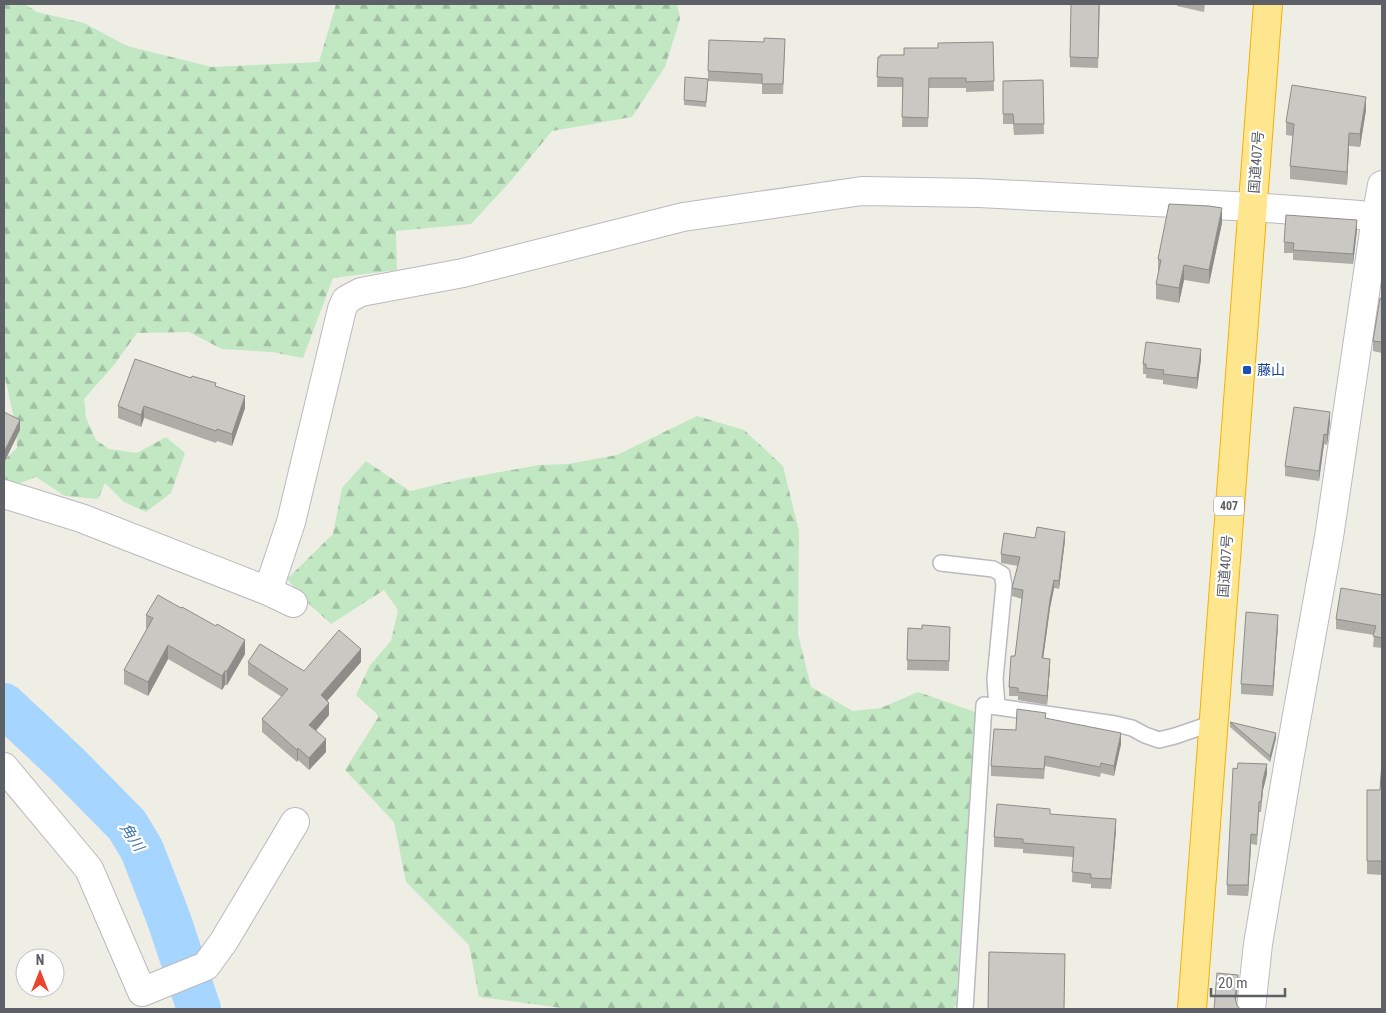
<svg xmlns="http://www.w3.org/2000/svg" width="1386" height="1013" viewBox="0 0 1386 1013" font-family="'Roboto Condensed','Noto Sans JP',sans-serif">
  <defs>
    <pattern id="forest-firs" width="22" height="20" patternUnits="userSpaceOnUse" patternTransform="scale(1.25)"><rect width="22" height="20" fill="#c2e7c3"/><path d="M5 1l3.5 6h-7zM16 11l3.5 6h-7z" fill="#a1bfa2"/></pattern>
  </defs>
  <rect width="100%" height="100%" fill="#efeee5"/>
  <path fill="url(#forest-firs)" d="M4 4H25L37 12 84 23 127 46 212 67 319 62 336 4H677L680 19 665 67 632 117 552 131 509 183 471 224 396 231 397 270 333 278 303 358 272 352 222 349 189 332 137 333 114 365 84 399 86 418 96 440 109 449 137 453 166 437 185 453 171 493 146 512 124 502 105 483 98 499 65 496 36 477 12 486 4 477V460L17 448 16 428 4 373Z
    M697 416 744 430 783 466 799 531 798 634 811 687 853 711 881 708 918 692 975 712 956 1005 953 1009H563L562 1008 479 997 469 945 406 882 394 822 345 770 379 716 356 695 370 665 391 641 398 610 384 590 331 624 306 601 287 579 333 534 342 488 366 461 410 491 462 479 539 465 568 464 617 455Z"/>
  <g fill="none" stroke-linecap="round" stroke-linejoin="round">
    <path stroke="#a6d5ff" stroke-width="44" d="M4 705 68 765 127 825 142 850 168 917 199 1009"/>
    <g stroke="#b8babf" stroke-width="18">
      <path id="lane" d="M941 563 993 569 1002 574 1004 585 995 679 997 707
        M965 1009 984 705 1115 724 1132 728 1145 735 1159 740 1175 736 1213 723"/>
    </g>
    <g stroke="#b8babf" stroke-width="30">
      <path id="street" d="M4 494 81 518 268 591 293 603
        M268 591 291 522 342 309 346 300 361 292 463 273 683 217 862 191 979 193 1253 207 1360 215 1376 218
        M4 767 89 869 142 992 206 966 224 941 295 822"/>
    </g>
    <g stroke="#b9bbc1" stroke-width="30">
      <path id="secondary" d="M1251 1009 1258 944 1289 760 1329 537 1376 218 1382 185"/>
    </g>
    <g stroke="#f5b100" stroke-width="30">
      <path id="highway" d="M1192 1009 1268 4"/>
    </g>
    <use href="#lane" stroke="#fff" stroke-width="15"/>
    <use href="#street" stroke="#fff" stroke-width="28"/>
    <use href="#secondary" stroke="#fff" stroke-width="28"/>
    <use href="#highway" stroke="#fee68e" stroke-width="28"/>
  </g>
  <path fill="#aeaca7" d="M1100 4 1098 68 1070 67V57Z
    M1177 4H1205L1204 12 1177 6Z
    M764 42 785 49 783 94H762V84L708 81V71Z
    M993 42 994 91 966 92V88H929L928 127H902L903 87H877L878 57 904 55 938 48Z
    M1043 80 1044 134 1014 135 1013 124H1003V81Z
    M708 84 706 107 684 105V100Z
    M1366 110 1360 147 1349 146 1347 185 1290 179V166L1293 136 1286 135V122Z
    M1222 223 1209 284 1184 280 1179 303 1156 299V284L1158 273V259Z
    M1357 230 1353 264 1293 260V253H1284V242Z
    M1382 299V353L1373 351V341Z
    M1201 359 1197 389 1163 384V380L1146 378V374H1143V364Z
    M216 386 245 408 232 446 217 441 216 443 144 418 141 427 118 418V406Z
    M1330 422 1327 445 1324 444 1319 481 1285 476V466Z
    M1035 538 1065 540 1059 589 1054 588 1050 608 1043 658 1050 667 1047 705 1018 700V696H1009V687L1015 656 1022 599 1012 596V588L1018 566 1001 563V554Z
    M1382 595V648L1373 647 1374 635 1336 629V619Z
    M146 615 245 654 227 685H225L222 690 168 659 148 696 124 684V670L147 629 146 628Z
    M1278 625 1273 696 1241 694V684Z
    M908 628 950 637 949 671 907 670Z
    M248 662 304 671 361 662 327 701 329 715 316 731 326 752 309 770 298 760 297 762 262 732V719L282 697 248 675Z
    M1046 718 1121 744 1114 776 1101 773 1100 777 1045 766 1044 779 991 776V766L1016 730Z
    M1230 722 1276 738 1270 762 1230 727Z
    M1382 761V875L1367 874V790H1380Z
    M1267 774 1263 790 1261 812H1259L1257 845 1251 844 1248 896 1227 895V885Z
    M1050 814 1116 830 1111 889 1091 888V884L1072 882 1073 857 1023 853V849L994 847V837Z"/>
  <path fill="#8d8c88" d="M1366 97V110L1360 147V134Z
    M1349 133V146L1347 185V172Z
    M1222 208V223L1209 284V270Z
    M1357 220V230L1353 264V254Z
    M1184 265V280L1179 303V288Z
    M1201 349V359L1197 389V378Z
    M245 396V408L232 446V434Z
    M144 406V418L141 427V415Z
    M1330 412V422L1327 445V435Z
    M20 420V430L4 463V452Z
    M1324 434V444L1319 481V471Z
    M1065 532V540L1059 589V581Z
    M1054 580V588L1050 608 1042 667V658L1050 600Z
    M1278 615V625L1273 696V686Z
    M245 640V654L227 685V671Z
    M168 645V659L148 696V682Z
    M361 649V662L321 708V695Z
    M1050 659V667L1047 705V696Z
    M225 671V685L222 690V676Z
    M329 703V715L309 738V725Z
    M1121 733V744L1114 776V766Z
    M1276 733V738L1270 762V756Z
    M326 739V752L309 770V758Z
    M298 748V760L297 762V750Z
    M1267 764V774L1263 790 1261 812 1263 780Z
    M1116 819V830L1111 889V879Z
    M1251 834V844L1248 896V885Z
    M1238 975V985L1235 1008V998Z"/>
  <path fill="#cac8c2" stroke="#8d8c88" d="M1071 4H1099L1098 58 1070 57Z
    M764 38 785 39 783 84H762V74L708 71 709 40 764 42Z
    M993 42 994 81 966 82V78H929L928 118 902 117 903 78 877 77 878 57H880V55H904V48H938V43Z
    M685 77 708 79 706 102 684 100Z
    M1043 80 1044 124H1014L1013 114H1003V81Z
    M1292 85 1366 97 1360 134 1349 133 1347 172 1290 166 1294 124 1286 122Z
    M1169 204 1209 206 1222 208 1209 270 1184 265 1179 288 1156 284 1161 260 1158 259Z
    M1286 215 1357 220 1353 254 1293 250 1294 243 1284 242Z
    M1380 298 1382 299V342L1373 341Z
    M1146 342 1201 349 1197 378 1163 374 1164 370 1146 368V364H1143Z
    M135 359 191 378 192 376 216 383 215 386 245 396 232 434 217 429 216 431 144 406 141 415 118 406Z
    M1294 407 1330 412 1327 435 1324 434 1319 471 1285 466Z
    M4 412 20 420 4 452Z
    M1037 527 1065 532 1059 581 1054 580 1050 600 1042 658 1050 659 1047 696 1018 692V688L1009 687 1011 656H1015L1023 590 1012 588 1020 557 1001 554 1004 533 1035 538Z
    M1341 588 1382 595V638L1373 636 1376 626 1336 619Z
    M158 595 181 608 182 607 216 626 217 624 245 640 227 671H225L222 676 168 645 148 682 124 670 153 618 146 615Z
    M1246 612 1278 615 1273 686 1241 684Z
    M922 625 950 627 949 661 907 660 908 628 922 629Z
    M339 630 361 649 321 695 329 703 309 725 326 739 309 758 298 748 297 750 262 719 288 689 248 662 260 644 304 671Z
    M1017 709 1046 713 1045 718 1121 733 1114 766 1101 763 1100 767 1045 756 1044 769 991 766 994 729 1016 730Z
    M1230 722 1276 733 1270 756Z
    M1382 761V861H1367V790H1380Z
    M1238 763 1267 764 1263 780 1261 802H1259L1257 835 1251 834 1248 885H1227L1233 768 1237 769Z
    M997 804 1050 809V814L1116 819 1111 879 1091 878V874L1072 872 1074 847 1023 843V839L994 837Z
    M989 952 1065 954 1064 1009H988Z
    M1217 973 1238 975 1235 998 1237 1005 1240 1009H1214Z"/>
  <rect fill="#1a4fb4" stroke="#fff" stroke-width="2" x="1242" y="365" width="10" height="10" rx="2.5"/>
  <g text-anchor="middle" stroke-width="4.5" stroke-linejoin="round" paint-order="stroke">
    <rect fill="#fff" stroke="#8e9094" stroke-width="1" x="1214" y="496.5" width="30" height="19" rx="4"/>
    <g font-size="12" font-weight="bold" fill="#5d6066">
      <text x="1229" y="510">407</text>
    </g>
    <g font-size="14" fill="#5d6066" stroke="#fff">
      <text transform="translate(1256 162) rotate(-86)" y="5">国道407号</text>
      <text transform="translate(1225 566) rotate(-86)" y="5">国道407号</text>
    </g>
    <g font-size="14" fill="#164399" stroke="#fff" text-anchor="start">
      <text x="1257" y="375">藤山</text>
    </g>
    <g font-size="15" font-style="italic" fill="#4174b3" stroke="#fff">
      <text transform="translate(132 837) rotate(57)" y="5">角川</text>
    </g>
  </g>
  <rect width="1386" height="1013" fill="none" stroke="#5d6066" stroke-width="10"/>
  <g transform="translate(40 973)"><circle r="24" fill="#ffffff" stroke="#bebfc2"/>
  <path d="M0-4L9 19L0 12L-9 19Z" fill="#eb452f"/>
  <text y="-8" font-size="14" font-weight="bold" text-anchor="middle" fill="#5d6066">N</text>
  </g>
  <path d="M1211 988v8h74v-8" fill="none" stroke="#5d6066" stroke-width="2.5"/>
  <text x="1218" y="988" font-size="15" fill="#5d6066" stroke="#ffffff" stroke-width="4" paint-order="stroke">20 m</text>
</svg>
